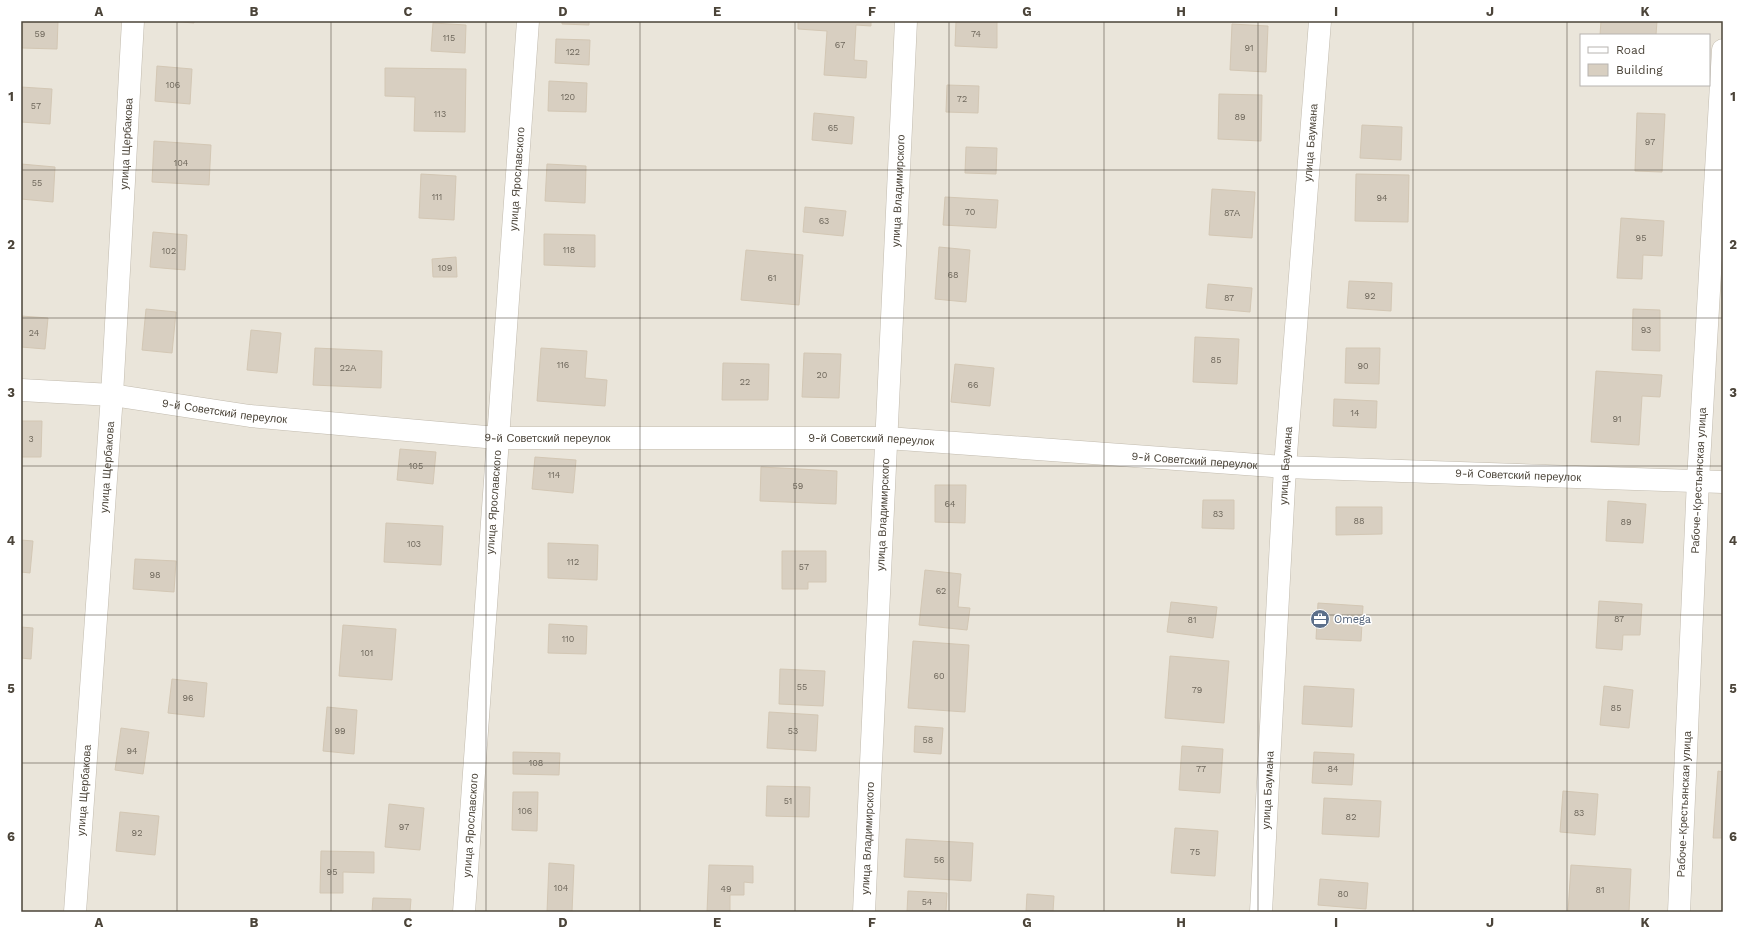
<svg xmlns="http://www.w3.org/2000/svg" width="1744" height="933" viewBox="0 0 1744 933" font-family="'Work Sans',sans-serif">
  <rect width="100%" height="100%" fill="#f6f3ec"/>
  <path fill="#eae5da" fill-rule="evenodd" d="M21 21H1723V912H21ZM1581 35H1709V85H1581Z"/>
  <path fill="#d8cfc1" stroke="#d3c7b4" d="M23 21H58L57 49 22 48Z
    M170 21H194V23Z
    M562 21H589V25L562 24Z
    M798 21H871V26L856 25 854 60 867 61 866 78 824 75 827 31 798 29Z
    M956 21H997V48L955 46Z
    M1601 21H1657L1656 35H1600Z
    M433 23 466 25 465 53 431 51Z
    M1232 24 1268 26 1266 72 1230 70Z
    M556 39 590 40 589 65 555 63Z
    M157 66 192 69 190 104 155 101Z
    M385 68 466 69 465 132 414 131 415 97 385 96Z
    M549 81 587 83 586 112 548 111Z
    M947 85 979 86 978 113 946 112Z
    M21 87 52 89 50 124 21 122Z
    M1219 94 1262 95 1261 141 1218 139Z
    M814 113 854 117 852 144 812 140Z
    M1637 113 1665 114 1662 172 1635 171Z
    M1362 125 1402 127 1401 160 1360 158Z
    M154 141 211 145 209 185 152 182Z
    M966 147 997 148 996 174 965 173Z
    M21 164 55 167 53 202 21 199Z
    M547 164 586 166 585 203 545 201Z
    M421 174 456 176 454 220 419 218Z
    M1356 174 1409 175 1408 222 1355 221Z
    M1212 189 1255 192 1252 238 1209 235Z
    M945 197 998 200 996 228 943 225Z
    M805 207 846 211 843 236 803 232Z
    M1621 218 1664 221 1662 256 1643 255 1642 279 1617 278Z
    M153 232 187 235 185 270 150 267Z
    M544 234 595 235V267L544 265Z
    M939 247 970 250 966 302 935 299Z
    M746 250 803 255 799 305 741 300Z
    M456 257 457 277H433L432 259Z
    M1349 281 1392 283 1391 311 1347 308Z
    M1208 284 1252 288 1250 312 1206 308Z
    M146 309 176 312 172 353 142 350Z
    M1633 309 1660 310V351L1632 350Z
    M21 316 48 318 45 349 21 347Z
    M251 330 281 333 277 373 247 370Z
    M1195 337 1239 339 1237 384 1193 382Z
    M315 348 382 351 381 388 313 385Z
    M541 348 587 351 585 378 607 380 605 406 537 401Z
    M1346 348H1380L1379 384 1345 383Z
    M804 353 841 354 839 398 802 397Z
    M723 363 769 364 768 400H722Z
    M955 364 994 368 990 406 951 402Z
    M1596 371 1662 375 1660 397 1642 396 1639 445 1591 442Z
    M1334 399 1377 401 1376 428 1333 426Z
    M21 421H42L41 457H21Z
    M400 449 436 452 433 484 397 480Z
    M535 457 576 460 573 493 532 489Z
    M761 467 837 471 836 504 760 501Z
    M935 485H966L965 523 935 522Z
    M1203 500H1234V529L1202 528Z
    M1608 501 1646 504 1643 543 1606 541Z
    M1336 507H1382V534L1336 535Z
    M386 523 443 526 441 565 384 562Z
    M21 540 33 541 30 573 21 572Z
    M548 543 598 545 597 580 548 578Z
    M782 551H826V582H808V589H782Z
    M135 559 176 561 174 592 133 589Z
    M925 570 961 574 958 607 970 608 967 630 919 625Z
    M1599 601 1642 604 1640 635H1623L1622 650 1596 648Z
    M1171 602 1217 607 1213 638 1167 632Z
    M1318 603 1363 606 1361 641 1316 639Z
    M549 624 587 626 586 654 548 653Z
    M343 625 396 629 392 680 339 676Z
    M21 627 33 628 31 659 21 658Z
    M913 641 969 645 965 712 908 708Z
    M1170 656 1229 661 1224 723 1165 718Z
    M780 669 825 671 823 706 779 704Z
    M172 679 207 683 204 717 168 713Z
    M1304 686 1354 689 1352 727 1302 724Z
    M1604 686 1633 690 1629 728 1600 725Z
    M327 707 357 710 354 754 323 751Z
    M769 712 818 715 816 751 767 748Z
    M915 726 943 728 941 754 914 752Z
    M121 728 149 732 143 774 115 770Z
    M1182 746 1223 749 1220 793 1179 790Z
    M513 752 560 753 559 775 513 774Z
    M1314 752 1354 754 1352 785 1312 783Z
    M1718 771 1723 772V838H1713Z
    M767 786 810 787 809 817 766 816Z
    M1563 791 1598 794 1595 835 1560 832Z
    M513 792H538L537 831 512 830Z
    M1324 798 1381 801 1379 837 1322 834Z
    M389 804 424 808 420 850 385 847Z
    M120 812 159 816 155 855 116 851Z
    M1175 828 1218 831 1215 876 1171 873Z
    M906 839 973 843 971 881 904 877Z
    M321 851 374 852V873L343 872V893H320Z
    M549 863 574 865 572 912H547Z
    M709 865 753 866V883L744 882V895H730V912H707Z
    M1571 865 1631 869 1629 912H1568Z
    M1320 879 1368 883 1366 909 1318 905Z
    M908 891 947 893 946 912H907Z
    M1027 894 1054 896 1053 912H1026Z
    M373 898 411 899 410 912H372Z"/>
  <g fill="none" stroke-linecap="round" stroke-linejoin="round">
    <g stroke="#c2bbae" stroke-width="23">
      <g id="minor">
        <path id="s1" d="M21 390 112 395 250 416 497 438H887L1285 467 1723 482"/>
        <path id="s2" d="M75 912 112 395 133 21"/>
        <path id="s3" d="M464 912 528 21"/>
        <path id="s4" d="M864 912 906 21"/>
        <path id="s5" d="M1261 912 1285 467 1320 21"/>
        <path id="s6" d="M1679 912 1698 480 1723 50"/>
      </g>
    </g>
    <use href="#minor" stroke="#fff" stroke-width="22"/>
  </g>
  <path fill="none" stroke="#4b4439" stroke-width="1" stroke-opacity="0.55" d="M177 21V912M331 21V912M486 21V912M640 21V912M795 21V912M949 21V912M1104 21V912M1258 21V912M1413 21V912M1567 21V912M21 170H1723M21 318H1723M21 466H1723M21 615H1723M21 763H1723"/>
  <defs>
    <g id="office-disc" transform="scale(1)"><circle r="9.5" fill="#5c6f8a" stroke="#fff"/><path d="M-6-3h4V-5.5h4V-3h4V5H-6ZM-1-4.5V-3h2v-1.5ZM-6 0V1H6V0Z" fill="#fff"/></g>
  </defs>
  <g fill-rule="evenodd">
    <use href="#office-disc" x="1320" y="619"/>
  </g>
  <g text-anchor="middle" stroke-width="3" stroke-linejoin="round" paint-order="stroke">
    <g font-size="9" fill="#6e675b">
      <text x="40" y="37">59</text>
      <text x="976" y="37">74</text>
      <text x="449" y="41">115</text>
      <text x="840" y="48">67</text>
      <text x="1249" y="51">91</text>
      <text x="573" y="55">122</text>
      <text x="173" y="88">106</text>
      <text x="568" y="100">120</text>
      <text x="962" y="102">72</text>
      <text x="36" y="109">57</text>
      <text x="440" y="117">113</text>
      <text x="1240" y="120">89</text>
      <text x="833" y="131">65</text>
      <text x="1650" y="145">97</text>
      <text x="181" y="166">104</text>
      <text x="37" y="186">55</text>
      <text x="437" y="200">111</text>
      <text x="1382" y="201">94</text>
      <text x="970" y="215">70</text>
      <text x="1232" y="216">87А</text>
      <text x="824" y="224">63</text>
      <text x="1641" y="241">95</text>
      <text x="569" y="253">118</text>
      <text x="169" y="254">102</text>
      <text x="445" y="271">109</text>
      <text x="953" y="278">68</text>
      <text x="772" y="281">61</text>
      <text x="1370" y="299">92</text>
      <text x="1229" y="301">87</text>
      <text x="1646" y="333">93</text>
      <text x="34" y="336">24</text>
      <text x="1216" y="363">85</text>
      <text x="563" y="368">116</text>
      <text x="1363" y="369">90</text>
      <text x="348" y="371">22А</text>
      <text x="822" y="378">20</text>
      <text x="745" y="385">22</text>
      <text x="973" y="388">66</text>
      <text x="1355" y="416">14</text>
      <text x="1617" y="422">91</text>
      <text x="31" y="442">3</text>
      <text x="416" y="469">105</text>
      <text x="554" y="478">114</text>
      <text x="798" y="489">59</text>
      <text x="950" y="507">64</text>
      <text x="1218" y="517">83</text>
      <text x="1359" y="524">88</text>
      <text x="1626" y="525">89</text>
      <text x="414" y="547">103</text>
      <text x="573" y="565">112</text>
      <text x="804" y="570">57</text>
      <text x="155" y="578">98</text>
      <text x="941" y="594">62</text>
      <text x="1619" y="622">87</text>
      <text x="1192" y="623">81</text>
      <text x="568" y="642">110</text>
      <text x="367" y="656">101</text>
      <text x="939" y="679">60</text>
      <text x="802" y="690">55</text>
      <text x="1197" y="693">79</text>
      <text x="188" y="701">96</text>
      <text x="1616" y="711">85</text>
      <text x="340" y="734">99</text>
      <text x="793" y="734">53</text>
      <text x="928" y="743">58</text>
      <text x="132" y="754">94</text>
      <text x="536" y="766">108</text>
      <text x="1201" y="772">77</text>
      <text x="1333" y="772">84</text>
      <text x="788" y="804">51</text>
      <text x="525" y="814">106</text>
      <text x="1579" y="816">83</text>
      <text x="1351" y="820">82</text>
      <text x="404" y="830">97</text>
      <text x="137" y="836">92</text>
      <text x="1195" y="855">75</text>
      <text x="939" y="863">56</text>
      <text x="332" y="875">95</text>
      <text x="561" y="891">104</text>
      <text x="726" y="892">49</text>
      <text x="1600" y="893">81</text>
      <text x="1343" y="897">80</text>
      <text x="927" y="905">54</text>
    </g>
    <g font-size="11" fill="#4b4439" stroke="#fff">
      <text dy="4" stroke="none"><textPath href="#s2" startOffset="770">улица Щербакова</textPath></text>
      <text dy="4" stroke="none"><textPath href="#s5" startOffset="771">улица Баумана</textPath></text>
      <text dy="4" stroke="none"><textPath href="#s3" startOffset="735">улица Ярославского</textPath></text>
      <text dy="4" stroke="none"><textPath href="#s4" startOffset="722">улица Владимирского</textPath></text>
      <text dy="4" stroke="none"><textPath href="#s1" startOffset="205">9-й Советский переулок</textPath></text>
      <text dy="4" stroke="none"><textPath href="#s1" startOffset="529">9-й Советский переулок</textPath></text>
      <text dy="4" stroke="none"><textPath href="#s1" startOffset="853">9-й Советский переулок</textPath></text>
      <text dy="4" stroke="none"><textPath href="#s1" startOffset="1177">9-й Советский переулок</textPath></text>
      <text dy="4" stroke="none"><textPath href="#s5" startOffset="447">улица Баумана</textPath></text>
      <text dy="4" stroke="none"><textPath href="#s2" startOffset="446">улица Щербакова</textPath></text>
      <text dy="4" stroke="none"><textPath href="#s1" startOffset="1501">9-й Советский переулок</textPath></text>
      <text dy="4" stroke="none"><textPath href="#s6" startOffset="432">Рабоче-Крестьянская улица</textPath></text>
      <text dy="4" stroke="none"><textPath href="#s3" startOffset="411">улица Ярославского</textPath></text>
      <text dy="4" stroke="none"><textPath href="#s4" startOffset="398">улица Владимирского</textPath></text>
      <text dy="4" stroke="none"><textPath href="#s2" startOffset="122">улица Щербакова</textPath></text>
      <text dy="4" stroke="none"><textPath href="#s5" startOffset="122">улица Баумана</textPath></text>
      <text dy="4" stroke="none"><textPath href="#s6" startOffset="108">Рабоче-Крестьянская улица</textPath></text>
      <text dy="4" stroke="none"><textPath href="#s3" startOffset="87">улица Ярославского</textPath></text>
      <text dy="4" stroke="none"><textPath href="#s4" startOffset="74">улица Владимирского</textPath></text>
    </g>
    <g font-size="11" fill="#4e5e75" stroke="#fff" text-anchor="start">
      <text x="1334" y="623">Omega</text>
    </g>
  </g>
  <rect width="1744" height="933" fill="none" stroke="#ffffff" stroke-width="44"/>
  <rect x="1580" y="34" width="130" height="52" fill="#ffffff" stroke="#b7b4b0"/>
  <rect x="1588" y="47" width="20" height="6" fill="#ffffff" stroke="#b7b4b0"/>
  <text x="1616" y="54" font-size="12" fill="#4b4439">Road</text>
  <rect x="1588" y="64" width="20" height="12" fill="#d8cfc1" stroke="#b7b4b0"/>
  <text x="1616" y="74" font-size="12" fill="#4b4439">Building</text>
  <rect x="22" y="22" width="1700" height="889" fill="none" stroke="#4b4439" stroke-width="1.5"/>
  <g font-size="13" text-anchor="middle" font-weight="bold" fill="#4b4439">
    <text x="99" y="16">A</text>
    <text x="254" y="16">B</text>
    <text x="408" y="16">C</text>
    <text x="563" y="16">D</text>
    <text x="717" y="16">E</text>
    <text x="872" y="16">F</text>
    <text x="1027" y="16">G</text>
    <text x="1181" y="16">H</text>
    <text x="1336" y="16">I</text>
    <text x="1490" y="16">J</text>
    <text x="1645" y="16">K</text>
    <text x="11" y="101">1</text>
    <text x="1733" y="101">1</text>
    <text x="11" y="249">2</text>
    <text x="1733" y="249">2</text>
    <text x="11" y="397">3</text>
    <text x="1733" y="397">3</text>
    <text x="11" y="545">4</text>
    <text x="1733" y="545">4</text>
    <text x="11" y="693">5</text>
    <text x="1733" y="693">5</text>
    <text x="11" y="841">6</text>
    <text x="1733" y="841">6</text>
    <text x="99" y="927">A</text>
    <text x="254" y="927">B</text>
    <text x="408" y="927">C</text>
    <text x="563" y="927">D</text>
    <text x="717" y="927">E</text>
    <text x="872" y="927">F</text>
    <text x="1027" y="927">G</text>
    <text x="1181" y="927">H</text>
    <text x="1336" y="927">I</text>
    <text x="1490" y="927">J</text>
    <text x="1645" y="927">K</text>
  </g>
</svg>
